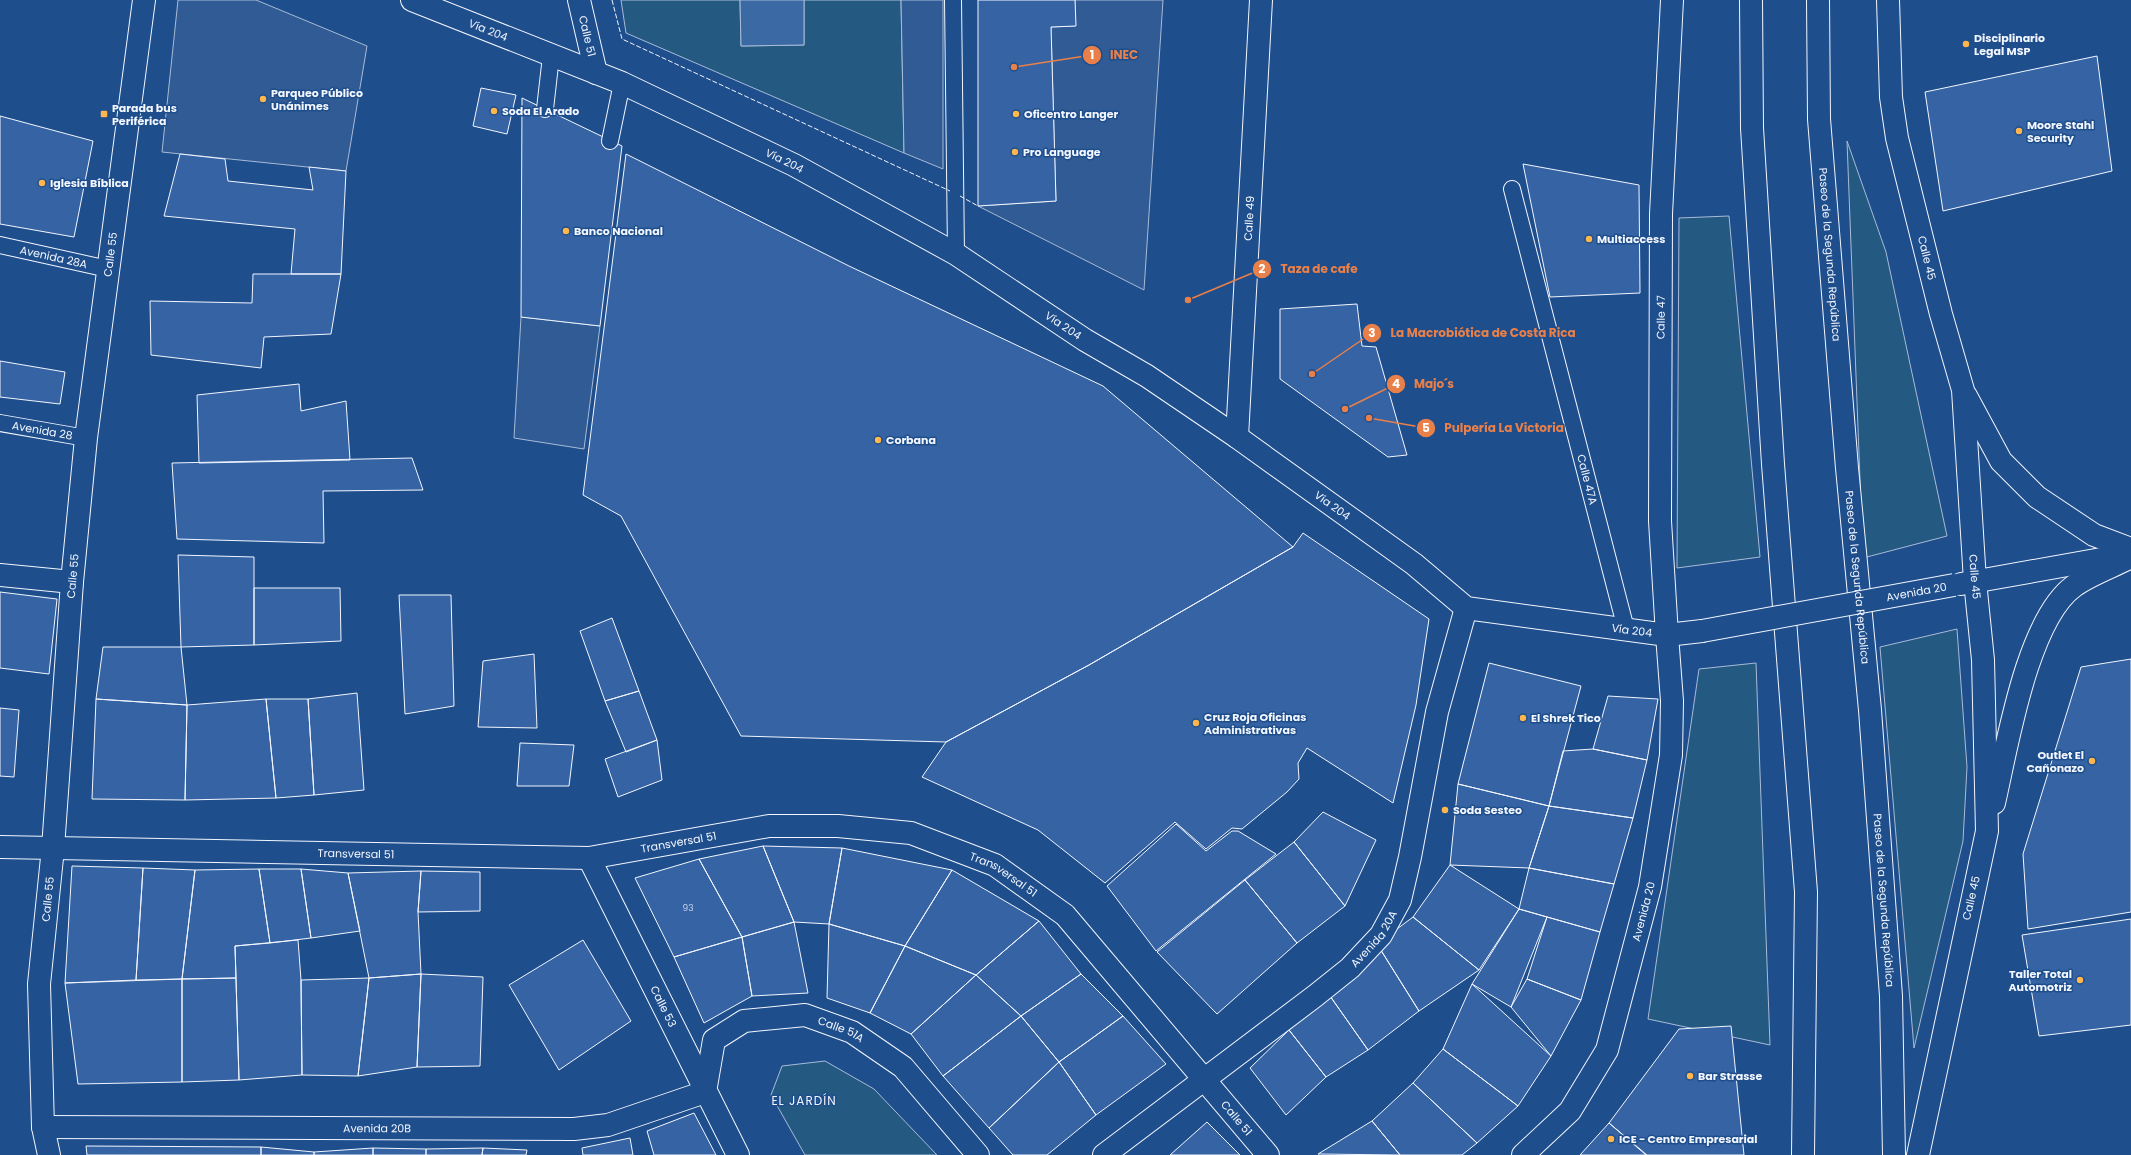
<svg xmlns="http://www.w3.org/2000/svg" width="2131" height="1155" viewBox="0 0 2131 1155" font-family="Poppins,sans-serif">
  <rect width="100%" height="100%" fill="#1f4e8c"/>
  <path fill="#245a82" stroke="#a8bbd7" d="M621 0H740L741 46 804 45V0H901L904 153 626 33Z
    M1847 141 1886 252 1947 536 1863 558Z
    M1729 216 1760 557 1677 568 1679 218Z
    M1957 629 1967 767 1963 841 1914 1048 1880 647Z
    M1756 663 1770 1045 1648 1019 1699 669Z
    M825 1061 874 1089 937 1155H805L771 1095 782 1066Z"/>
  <path fill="#305b95" stroke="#a8bbd7" d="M178 0H256L367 46 346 171 162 152Z
    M901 0H943V169L904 153Z
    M1075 0H1163L1144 290 978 206 1056 201 1051 27 1075 26Z
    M521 317 600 326 584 449 514 438Z"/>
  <path fill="#3b69a3" stroke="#a8bbd7" d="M740 0H804V45L741 46Z"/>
  <path fill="#3563a3" stroke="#f2f6ff" d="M978 0H1075L1076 26 1051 27 1056 201 978 206Z
    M2097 56 2112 171 1943 211 1925 92Z
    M481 88 516 95 507 134 473 126Z
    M522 98 622 146 600 326 521 317Z
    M0 116 93 141 74 237 0 224Z
    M180 154 225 159 228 181 313 190 309 167 346 171 341 274H291L295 229 164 216Z
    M626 154 849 266 1103 386 1293 547 1089 665 946 742 741 736 621 516 583 495Z
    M1523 164 1639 185 1640 293 1550 297Z
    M253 274H341L331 334 264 337 261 368 151 355 150 301 252 303Z
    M1357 304 1362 346 1376 347 1407 455 1388 457 1280 379V309Z
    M0 361 65 372 60 404 0 397Z
    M299 384 301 411 346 401 350 460 199 463 197 395Z
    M412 458 423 490 323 491 324 543 177 539 172 463Z
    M1303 533 1429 619 1416 705 1393 803 1307 748 1298 763 1299 779 1287 792 1242 829 1232 828 1206 849 1175 822 1105 883 1038 830 922 777 946 742 1089 665 1293 547Z
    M178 555 254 557V645L181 647Z
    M254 588H340L341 641 254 645Z
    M0 592 57 599 49 674 0 668Z
    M399 595H451L454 706 405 714Z
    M612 618 639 691 605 701 580 631Z
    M103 647H181L187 705 96 699Z
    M534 654 537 728 478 727 483 661Z
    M2131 659V912L2028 929 2023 854 2081 667Z
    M1489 663 1581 686 1549 806 1458 784Z
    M639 691 657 740 626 752 605 701Z
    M357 693 364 790 314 795 308 699Z
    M1608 696 1658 699 1647 760 1593 749Z
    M96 699 187 705 185 800 92 799Z
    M266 699 276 798 185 800 187 705Z
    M266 699H308L314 795 276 798Z
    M0 708 19 710 14 777 0 776Z
    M657 740 662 780 618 797 605 759Z
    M520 743 574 745 569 786H517Z
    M1593 749 1647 760 1633 818 1549 806 1563 751Z
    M1458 784 1549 806 1529 868 1450 865Z
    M1549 806 1633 818 1614 884 1529 868Z
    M1323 812 1376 840 1345 906 1294 842Z
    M1176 824 1206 851 1232 831H1238L1276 854 1156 951 1107 886Z
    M1294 842 1345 906 1297 943 1245 880Z
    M763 846 842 848 829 924 794 922Z
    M763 846 794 922 742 937 699 859Z
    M842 848 952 870 905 946 829 924Z
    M699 859 742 937 674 957 635 878Z
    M1450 865 1519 909 1479 970 1413 917Z
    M72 866 143 868 136 980 65 983Z
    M143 868 195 870 182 979 136 980Z
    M1529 868 1614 884 1600 932 1519 909Z
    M259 869H301L311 938 270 943Z
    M259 869 270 943 235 946 236 978 182 979 195 870Z
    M301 869 348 873 360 931 311 938Z
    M952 870 1039 921 976 975 905 946Z
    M421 871 480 872V911L418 912Z
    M421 871 418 912 421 974 369 978 348 873Z
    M1245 880 1297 943 1217 1014 1157 952Z
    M1519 909 1547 917 1511 1007 1472 984Z
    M1413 917 1479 970 1419 1011 1377 944Z
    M1547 917 1600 932 1581 1000 1527 979Z
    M2131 919V1025L2039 1036 2022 935Z
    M1039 921 1081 974 1021 1016 976 975Z
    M794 922 808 993 752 996 742 937Z
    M829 924 905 946 870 1013 827 998Z
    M742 937 752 996 704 1023 674 957Z
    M298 940 301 980 302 1075 239 1080 235 946Z
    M583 940 631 1021 559 1070 509 985Z
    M1377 944 1419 1011 1368 1050 1330 996Z
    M905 946 976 975 911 1034 870 1013Z
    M421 974 483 977 480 1066 417 1067Z
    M421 974 417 1067 358 1076 369 978Z
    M1081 974 1123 1016 1059 1062 1021 1016Z
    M976 975 1021 1016 943 1076 911 1034Z
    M236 978 239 1080 182 1082V979Z
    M369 978 358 1076 302 1075 301 980Z
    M182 979V1082L78 1084 65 983Z
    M1527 979 1581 1000 1551 1056 1511 1007Z
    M1472 984 1551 1056 1518 1106 1443 1049Z
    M1330 996 1368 1050 1326 1077 1289 1030Z
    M1021 1016 1059 1062 989 1128 943 1076Z
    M1123 1016 1166 1064 1096 1115 1059 1062Z
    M1731 1026 1744 1155H1647L1609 1123 1679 1029Z
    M1289 1030 1326 1077 1286 1115 1250 1068Z
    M1443 1049 1518 1106 1477 1143 1413 1083Z
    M1059 1062 1096 1115 1047 1155H1013L989 1128Z
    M1413 1083 1477 1143 1462 1155H1400L1372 1121Z
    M694 1113 716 1155H654L647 1131Z
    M1372 1121 1400 1155 1318 1154Z
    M1207 1122 1240 1155H1170Z
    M1609 1123 1646 1155H1580Z
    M630 1138 633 1155H583L582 1148Z
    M86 1146 261 1147V1155H87Z
    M261 1147 314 1152V1155H261Z
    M373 1148 426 1149V1155H373Z
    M373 1148V1155H314V1152Z
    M483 1148 527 1150 526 1155H482Z
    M483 1148 482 1155H426V1149Z"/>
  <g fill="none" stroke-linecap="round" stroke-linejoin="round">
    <g stroke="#f2f6ff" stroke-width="18">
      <g id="lane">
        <path d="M953 0 956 254"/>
        <path d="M545 109 551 56"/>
        <path d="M610 141 622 83"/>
        <path id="s1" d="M1512 189 1626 629"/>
        <path id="s2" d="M0 245 108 269"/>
        <path id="s3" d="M0 423 86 438"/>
      </g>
    </g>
    <g stroke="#f2f6ff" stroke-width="24">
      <g id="street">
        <path id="s4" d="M579 0 596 73"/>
        <path id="s5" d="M1237 437 1261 0"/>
        <path d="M0 575 72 582"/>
        <path id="s6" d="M0 847 589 858 769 826H838L911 833 995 865 1065 915 1268 1155"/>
        <path id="s7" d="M589 858 738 1155"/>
        <path id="s8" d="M43 1127 574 1129 608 1125 705 1092 714 1040 744 1021 805 1015 852 1032 903 1067 978 1155"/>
        <path id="s9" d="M49 1155 43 1127 39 984 53 848 72 582 86 438 144 0"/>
        <path id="s10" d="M1104 1155 1315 996 1350 968 1381 935 1400 900 1410 857 1437 712 1466 608"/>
        <path id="s11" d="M1523 1155 1570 1111 1607 1050 1650 887 1671 755 1672 701 1667 635"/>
      </g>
    </g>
    <g stroke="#f2f6ff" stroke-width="24">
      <g id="secondary">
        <path id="s12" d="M412 0 622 83 794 165 956 254 1085 340 1147 376 1237 437 1414 564 1466 608 1667 635 1702 631"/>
        <path id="s13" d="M1888 0 1891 97 1897 138 1941 314 1963 390 1975 581 1983 660 1987 831 1918 1155"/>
        <path d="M1966 396 2001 461 2037 497 2094 535 2131 549"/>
        <path d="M1961 584 2118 556"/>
        <path id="s14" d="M1667 635 1660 521 1661 214 1672 0"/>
        <path d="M1994 803C2007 747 2027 620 2074 586 2089 575 2114 566 2131 557"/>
      </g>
    </g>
    <g stroke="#f2f6ff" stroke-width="24">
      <g id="highway">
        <path d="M1751 0 1752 128 1773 464 1806 892 1803 1155"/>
        <path id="s15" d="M1818 0 1819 119 1847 468 1870 710 1891 996 1894 1155"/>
      </g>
    </g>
    <use href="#lane" stroke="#1f4e8c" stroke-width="16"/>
    <use href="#street" stroke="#1f4e8c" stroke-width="22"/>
    <use href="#secondary" stroke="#1f4e8c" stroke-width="22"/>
    <use href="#highway" stroke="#1f4e8c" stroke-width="22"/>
    <g stroke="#f2f6ff" stroke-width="24" stroke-linecap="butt">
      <g id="secondary-bridge">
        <path id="s16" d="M1702 631 1954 585"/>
      </g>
    </g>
    <use href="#secondary-bridge" stroke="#1f4e8c" stroke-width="22"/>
    <path stroke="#f2f6ff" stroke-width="1" stroke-dasharray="5 2" stroke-linecap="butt" d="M612 0 622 39 950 191
      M960 196 978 206"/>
  </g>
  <g fill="#ffb74d" stroke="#1f4e8c" stroke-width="1.5">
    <circle cx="1966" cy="44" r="4"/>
    <circle cx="263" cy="99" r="4"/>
    <circle cx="494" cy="111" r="4"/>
    <rect x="100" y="110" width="8" height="8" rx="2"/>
    <circle cx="1016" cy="114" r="4"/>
    <circle cx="2019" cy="131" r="4"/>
    <circle cx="1015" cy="152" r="4"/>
    <circle cx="42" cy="183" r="4"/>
    <circle cx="566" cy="231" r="4"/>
    <circle cx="1589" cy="239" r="4"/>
    <circle cx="878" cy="440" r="4"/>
    <circle cx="1523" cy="718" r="4"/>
    <circle cx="1196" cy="723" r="4"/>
    <circle cx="2092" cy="761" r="4"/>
    <circle cx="1445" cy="810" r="4"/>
    <circle cx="2080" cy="980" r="4"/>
    <circle cx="1690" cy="1076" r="4"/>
    <circle cx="1611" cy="1139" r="4"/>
  </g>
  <g text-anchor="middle" stroke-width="3" stroke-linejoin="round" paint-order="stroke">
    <g font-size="9" fill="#c3d1e8">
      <text x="688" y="911">93</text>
    </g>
    <g font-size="11" fill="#f2f6ff" stroke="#1f4e8c">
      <text dy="4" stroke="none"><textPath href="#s12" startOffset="82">Vía 204</textPath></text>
      <text dy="4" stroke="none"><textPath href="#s4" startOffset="37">Calle 51</textPath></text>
      <text dy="4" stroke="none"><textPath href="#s12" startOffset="406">Vía 204</textPath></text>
      <text dy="4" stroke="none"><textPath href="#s5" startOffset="219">Calle 49</textPath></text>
      <text dy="4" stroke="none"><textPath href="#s9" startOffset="905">Calle 55</textPath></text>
      <text dy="4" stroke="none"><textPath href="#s15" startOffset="255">Paseo de la Segunda República</textPath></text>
      <text dy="4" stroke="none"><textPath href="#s2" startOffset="55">Avenida 28A</textPath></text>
      <text dy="4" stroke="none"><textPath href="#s13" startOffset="262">Calle 45</textPath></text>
      <text dy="4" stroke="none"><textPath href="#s14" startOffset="318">Calle 47</textPath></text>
      <text dy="4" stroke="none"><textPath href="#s12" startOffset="730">Vía 204</textPath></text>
      <text dy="4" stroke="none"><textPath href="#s3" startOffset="43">Avenida 28</textPath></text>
      <text dy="4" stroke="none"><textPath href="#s1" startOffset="300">Calle 47A</textPath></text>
      <text dy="4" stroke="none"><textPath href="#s12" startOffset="1054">Vía 204</textPath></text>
      <text dy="4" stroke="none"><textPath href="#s9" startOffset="581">Calle 55</textPath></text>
      <text dy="4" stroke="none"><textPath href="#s15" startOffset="579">Paseo de la Segunda República</textPath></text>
      <text dy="4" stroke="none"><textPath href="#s13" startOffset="586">Calle 45</textPath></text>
      <text dy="4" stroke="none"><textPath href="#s16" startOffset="218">Avenida 20</textPath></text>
      <text dy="4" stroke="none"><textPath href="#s12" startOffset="1390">Vía 204</textPath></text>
      <text dy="4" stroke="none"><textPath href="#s6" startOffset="680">Transversal 51</textPath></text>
      <text dy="4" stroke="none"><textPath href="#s6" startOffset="356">Transversal 51</textPath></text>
      <text dy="4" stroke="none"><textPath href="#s6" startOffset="1016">Transversal 51</textPath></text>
      <text transform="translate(1971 898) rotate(-77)" y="4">Calle 45</text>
      <text dy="4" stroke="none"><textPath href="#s9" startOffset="257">Calle 55</textPath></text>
      <text dy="4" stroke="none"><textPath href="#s15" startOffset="903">Paseo de la Segunda República</textPath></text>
      <text dy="4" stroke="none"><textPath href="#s11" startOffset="279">Avenida 20</textPath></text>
      <text dy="4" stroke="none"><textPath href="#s10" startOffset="347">Avenida 20A</textPath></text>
      <text dy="4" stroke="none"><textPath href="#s7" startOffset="166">Calle 53</textPath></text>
      <text dy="4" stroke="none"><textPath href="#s8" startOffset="856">Calle 51A</textPath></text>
      <text dy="4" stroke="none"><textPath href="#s6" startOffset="1356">Calle 51</textPath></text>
      <text dy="4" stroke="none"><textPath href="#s8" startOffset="334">Avenida 20B</textPath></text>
    </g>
    <g font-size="11" font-weight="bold" fill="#f2f6ff" stroke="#1f4e8c" text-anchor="start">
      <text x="1974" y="42">Disciplinario<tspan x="1974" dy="13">Legal MSP</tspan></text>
      <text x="271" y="97">Parqueo Público<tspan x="271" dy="13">Unánimes</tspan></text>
      <text x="112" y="112">Parada bus<tspan x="112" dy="13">Periférica</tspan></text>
      <text x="502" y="115">Soda El Arado</text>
      <text x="1024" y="118">Oficentro Langer</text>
      <text x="2027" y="129">Moore Stahl<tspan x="2027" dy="13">Security</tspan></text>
      <text x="1023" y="156">Pro Language</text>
      <text x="50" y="187">Iglesia Bíblica</text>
      <text x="574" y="235">Banco Nacional</text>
      <text x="1597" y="243">Multiaccess</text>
      <text x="886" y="444">Corbana</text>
      <text x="1204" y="721">Cruz Roja Oficinas<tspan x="1204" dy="13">Administrativas</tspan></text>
      <text x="1531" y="722">El Shrek Tico</text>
      <text x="2084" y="759" text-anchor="end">Outlet El<tspan x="2084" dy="13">Cañonazo</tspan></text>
      <text x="1453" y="814">Soda Sesteo</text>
      <text x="2072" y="978" text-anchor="end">Taller Total<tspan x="2072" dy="13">Automotriz</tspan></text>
      <text x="1698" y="1080">Bar Strasse</text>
      <text x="1619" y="1143">ICE - Centro Empresarial</text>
    </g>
    <g font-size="12" letter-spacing="1" fill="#f2f6ff" stroke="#1f4e8c">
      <text x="804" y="1105">EL JARDÍN</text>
    </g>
  </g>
  <path fill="none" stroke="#ea8049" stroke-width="1.5" d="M1014 67L1092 55M1188 300L1262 269M1312 374L1372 333M1345 409L1396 384M1369 418L1426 428"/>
  <g fill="#ea8049" stroke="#1f4e8c" stroke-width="1.5">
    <circle cx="1014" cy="67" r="4"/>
    <circle cx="1188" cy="300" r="4"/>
    <circle cx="1312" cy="374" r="4"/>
    <circle cx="1345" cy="409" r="4"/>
    <circle cx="1369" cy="418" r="4"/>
    <circle cx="1092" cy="55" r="10"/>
    <circle cx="1262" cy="269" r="10"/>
    <circle cx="1372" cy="333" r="10"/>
    <circle cx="1396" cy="384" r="10"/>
    <circle cx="1426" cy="428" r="10"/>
  </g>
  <g font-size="12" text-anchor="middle" font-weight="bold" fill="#fff">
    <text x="1092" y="59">1</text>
    <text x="1262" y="273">2</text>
    <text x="1372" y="337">3</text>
    <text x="1396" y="388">4</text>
    <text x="1426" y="432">5</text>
  </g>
  <g font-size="12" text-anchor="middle" font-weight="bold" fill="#ea8049" stroke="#1f4e8c" stroke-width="3" stroke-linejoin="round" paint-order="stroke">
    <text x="1124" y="59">INEC</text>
    <text x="1319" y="273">Taza de cafe</text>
    <text x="1483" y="337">La Macrobiótica de Costa Rica</text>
    <text x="1434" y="388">Majo´s</text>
    <text x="1504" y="432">Pulpería La Victoria</text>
  </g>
</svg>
